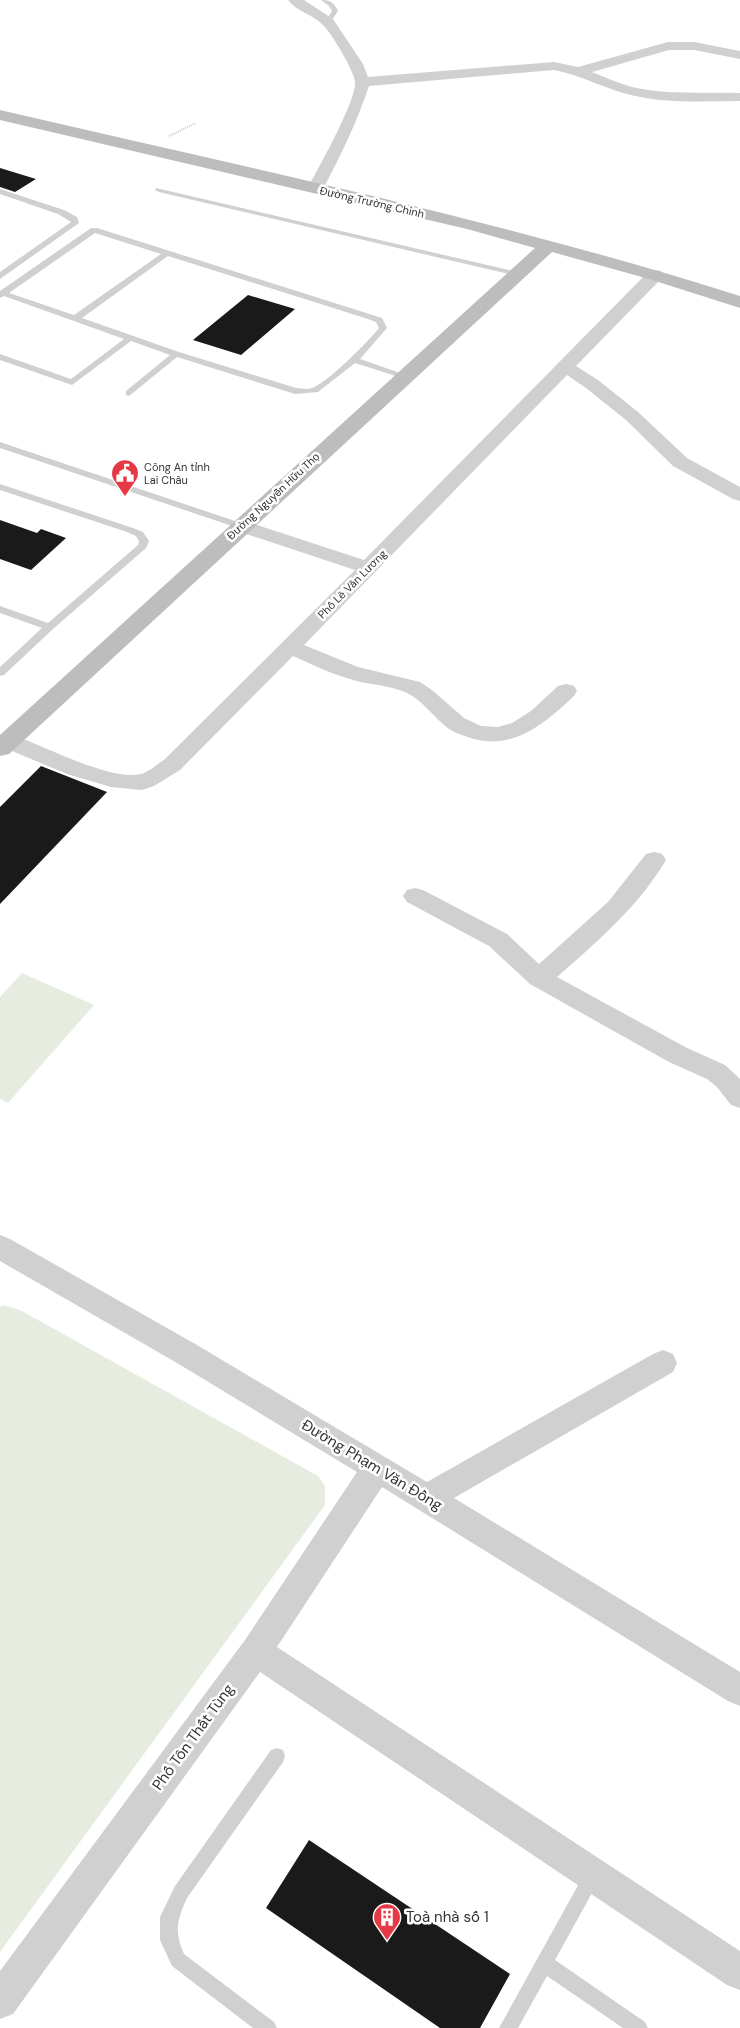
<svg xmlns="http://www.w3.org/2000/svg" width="740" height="2028" viewBox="0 0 740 2028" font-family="'DM Sans',sans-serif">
  <rect width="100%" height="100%" fill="#fff"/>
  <path fill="#e6ecdf" d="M22 973 94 1005 8 1103 0 1099V997Z
    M4 1305 20 1310 318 1476 325 1486V1505L0 1952V1307Z"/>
  <path fill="#1a1a1a" d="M0 168 36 179 15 192 0 187Z
    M248 295 295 309 241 355 193 340Z
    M0 520 37 533 41 529 66 538 31 570 0 559Z
    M41 766 107 792 0 904V807Z
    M309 1840 510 1974 480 2028H440L266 1908Z"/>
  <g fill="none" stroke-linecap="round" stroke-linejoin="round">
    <path stroke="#cdcdcd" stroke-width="2" stroke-dasharray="1 1" stroke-linecap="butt" d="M169 136 196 123"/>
    <path fill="#d0d0d0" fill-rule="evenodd" d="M321 0C330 0 334 2 338 11L330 23 325 22 332 11 329 6Z
      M156 188 517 272 521 274 517 276 159 192 155 190Z
      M0 189 64 210 77 217 79 223 0 279V272L71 222 58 214 0 194Z
      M91 228H97L382 318 387 328 360 359 409 376 405 379 355 363 318 392 295 394 177 357 129 396 126 395V391L170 355 131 341 72 385 0 360V354L71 379 124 339 4 296 0 298V291ZM95 233 161 254 74 315 9 293ZM168 256 368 319 376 322 379 328C368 342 327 383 312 388 307 390 301 388 296 388L179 352 82 318Z
      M0 442 244 524 246 526 241 529 238 528 0 448Z
      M0 484 133 528 143 532 149 541 146 548 53 629 4 675 0 676V667L42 628 0 613V606L48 623 138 545 139 541 136 536 127 532 0 490Z
      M277 1748 283 1750 285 1756 283 1762 187 1898C177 1920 174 1931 184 1954L274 2022 277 2028H253L172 1966 160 1940V1917L175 1886 271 1750Z
      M593 1866 599 1869 602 1875 555 1960 645 2022 648 2028H623L547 1976 518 2028H499L587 1869Z"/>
    <path fill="#d0d0d0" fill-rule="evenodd" d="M288 0H304L333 19 363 64 368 77 554 62 578 67 668 42H694L740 51V59L694 50H669L592 72C605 77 618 83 632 87 667 95 704 92 740 93V101C704 101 667 104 631 95 605 89 581 75 554 70L369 86C357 122 341 155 323 189L321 192H309L307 189C317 171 358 98 355 81 353 69 331 32 322 24 313 15 296 11 288 0Z
      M655 270 661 271 663 275 661 279 576 366 598 380 638 412 687 458 740 487V501L733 499 673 466 626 420 586 388 567 375 304 645 358 667 420 682 432 690 464 718 481 726 498 727 512 723 531 711 558 686 566 684 574 686 577 691 574 696C546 722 515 750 474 739 465 736 457 734 449 729 434 718 423 700 405 692 389 685 370 685 353 680 332 674 313 665 293 656L180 770 154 786 142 790 111 787 67 774 0 746V736L8 734C41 743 109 782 141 774 149 772 157 764 164 760L355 570 234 530 231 526 234 522 241 520 248 522 364 560 649 271Z
      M654 852 662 854 666 860C638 907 597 942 557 977L687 1048 725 1065 740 1079V1108L731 1105 717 1087 707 1079 669 1062 530 984 489 946 407 902 403 896 407 890 415 888 423 890 507 934 539 964 608 902 646 854Z
      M0 1235 10 1239 197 1345 427 1482 653 1354 663 1350 673 1354 677 1363 673 1372 454 1498 740 1672V1706L728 1701 382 1487 277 1647 740 1951V1990L727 1985 260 1672 13 2014 0 2019V1971L245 1640 357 1472 177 1363 0 1261Z"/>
    <path fill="#bdbdbd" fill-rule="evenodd" d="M0 110C248 168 497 219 740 296V308L649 279 552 252 9 754 0 756V735L535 248 467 229 0 120Z"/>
  </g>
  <defs>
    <g id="civic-pin" transform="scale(1.4375)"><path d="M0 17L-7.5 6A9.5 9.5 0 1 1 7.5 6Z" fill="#e63946" stroke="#fff"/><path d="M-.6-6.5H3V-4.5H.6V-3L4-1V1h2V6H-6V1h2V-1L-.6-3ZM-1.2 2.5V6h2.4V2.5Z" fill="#fff"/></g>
    <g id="building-pin" transform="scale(1.4375)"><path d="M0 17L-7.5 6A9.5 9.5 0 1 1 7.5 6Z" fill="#e63946" stroke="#fff"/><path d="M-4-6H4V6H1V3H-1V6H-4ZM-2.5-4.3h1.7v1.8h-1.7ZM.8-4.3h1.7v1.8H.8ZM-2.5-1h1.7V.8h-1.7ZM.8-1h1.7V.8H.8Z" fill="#fff"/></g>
  </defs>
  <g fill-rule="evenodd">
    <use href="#civic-pin" x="125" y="473"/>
    <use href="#building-pin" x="387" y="1917"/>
  </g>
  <g text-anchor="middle" stroke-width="5" stroke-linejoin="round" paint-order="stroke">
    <g font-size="11" fill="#333" stroke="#fff">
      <text transform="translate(372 202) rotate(13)" y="4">Đường Trường Chinh</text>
      <text transform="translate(273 496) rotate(-43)" y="4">Đường Nguyễn Hữu Thọ</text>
      <text transform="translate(352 584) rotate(-45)" y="4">Phố Lê Văn Lương</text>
    </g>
    <g font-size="11" fill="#333" stroke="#fff" text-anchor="start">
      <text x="144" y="471">Công An tỉnh<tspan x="144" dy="13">Lai Châu</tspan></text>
    </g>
    <g font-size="15" fill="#333" stroke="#fff">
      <text transform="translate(372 1465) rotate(31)" y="5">Đường Phạm Văn Đồng</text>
      <text transform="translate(193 1737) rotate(-54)" y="5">Phố Tôn Thất Tùng</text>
    </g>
    <g font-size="15" fill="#333" stroke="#fff" text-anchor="start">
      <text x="406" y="1922">Toà nhà số 1</text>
    </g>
  </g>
</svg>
